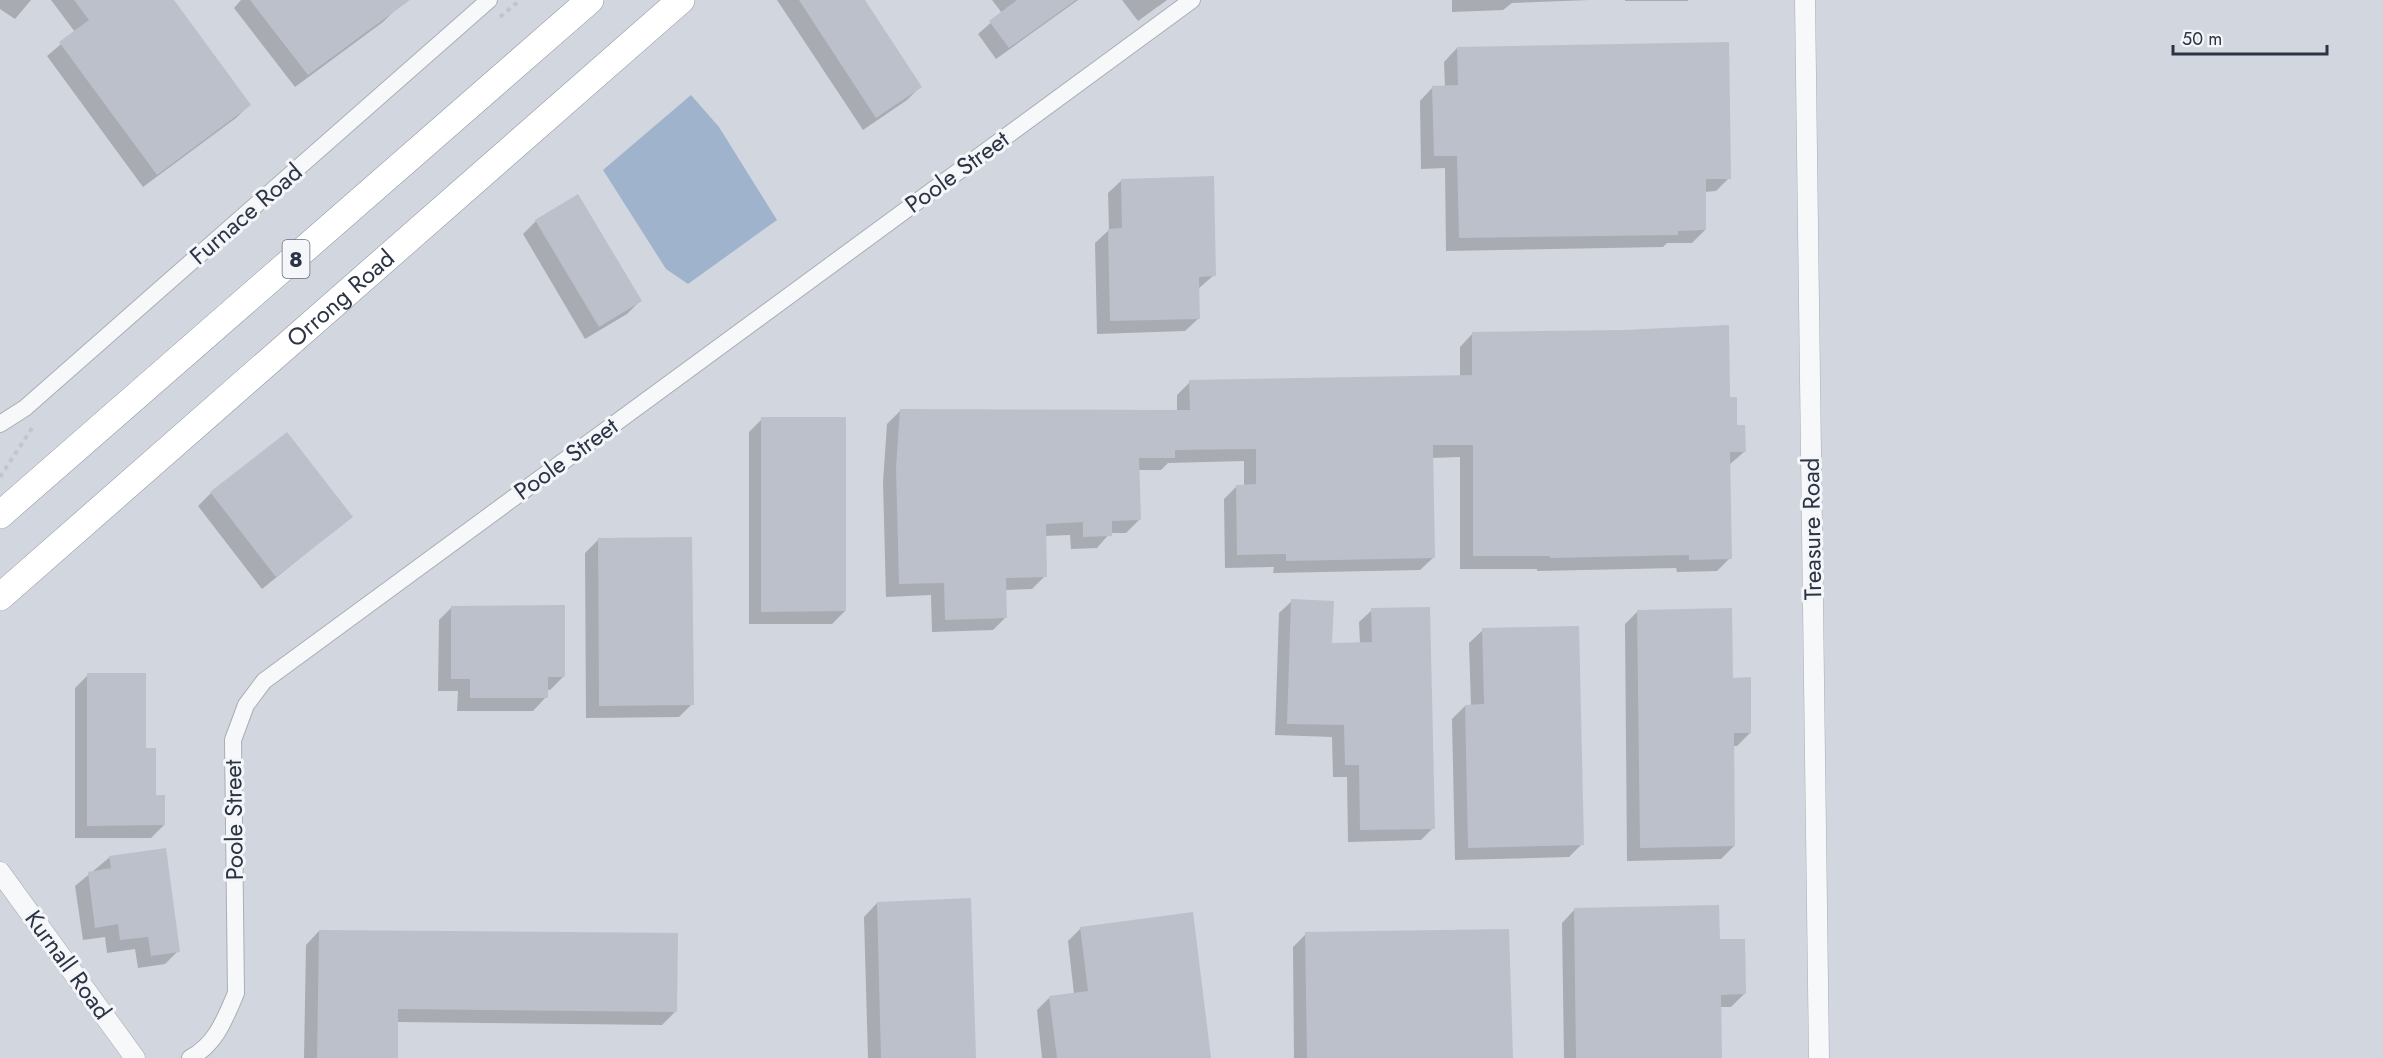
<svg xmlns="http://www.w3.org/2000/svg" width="2383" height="1058" viewBox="0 0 2383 1058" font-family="Jost,sans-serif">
  <rect width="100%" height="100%" fill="#e4e7ec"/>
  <path fill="#d2d6de" d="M0 0H2383V1058H0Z"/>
  <path fill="#9fb4cc" d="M691 95 719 127 777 220 688 284 666 269 603 170Z"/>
  <path fill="#0003" d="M0 0H31L15 19 0 9Z
    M51 0H172L249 105 236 118 143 187 47 56 75 32Z
    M241 0H390L396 9 383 22 295 87 234 8Z
    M777 0H863L920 87 907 100 863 130Z
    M992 0H1078L996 59 978 34 1002 13Z
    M1122 0H1167L1138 21Z
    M1452 0H1590L1512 3 1503 10 1452 12Z
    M1688 0V1H1625V0Z
    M1457 48 1729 178 1716 191 1704 192 1705 230 1692 243H1667L1663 247 1446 251 1445 168 1421 169 1420 101 1433 87H1445L1444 62Z
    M1122 180 1214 275 1198 289 1199 318 1185 331 1097 334 1095 243 1109 230 1108 193Z
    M536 221 640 301 627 314 585 339 523 234Z
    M1473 333 1728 398 1744 452 1729 465 1730 558 1717 571 1677 572 1676 568 1537 571V569H1460V457L1432 458 1434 557 1420 570 1273 573 1274 567 1225 568 1224 499 1237 486H1244V461L1168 463 1161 470H1138L1139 520 1126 533H1110L1097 548 1071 549 1070 535 1044 536 1045 576 1032 589 1005 590 1006 617 993 630 932 632 931 595 886 597 883 482 887 424 900 411H1177V395L1190 382 1460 377V347Z
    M762 419 845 611 832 624H749V432Z
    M211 493 351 517 262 589 198 506Z
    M598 540 692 704 679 717 586 718 585 553Z
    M1292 601 1331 645 1360 644 1359 622 1372 610 1433 828 1421 840 1348 842 1347 777H1333L1332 737 1275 735 1279 613Z
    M452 607 564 676 550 690H546V697L533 711H457L458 691H438L439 620Z
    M1638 611 1732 679 1750 733 1737 746H1733L1734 846 1721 859 1627 861 1625 624Z
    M1483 630 1582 844 1569 857 1455 860 1452 719 1465 706H1471L1469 643Z
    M88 675 144 749 164 825 151 838H75V688Z
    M110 857 178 951 165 964 138 968 135 949 107 953 105 937 83 940 75 886Z
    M877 903 974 1058H868L864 917Z
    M1575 909 1744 994 1731 1007H1720V1058H1564L1562 923Z
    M1081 928 1209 1058H1042L1037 1010 1050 997 1074 994 1068 941Z
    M319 931 675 1012 662 1025 397 1022 396 1058H304L306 945Z
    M1306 934 1511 1058H1294L1293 947Z"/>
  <path fill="#bbc0ca" d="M74 0H174L251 105 157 175 59 42 89 20Z
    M250 0H410L308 75Z
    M799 0H865L922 87 876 118Z
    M1017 0H1076L1009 48 989 21Z
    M1729 42 1731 179H1706V230L1678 231V235L1459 238 1457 156H1434L1432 86 1458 85 1457 47Z
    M1214 176 1216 276 1199 277 1200 319 1110 321 1108 229 1122 228 1121 179Z
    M578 194 642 301 599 327 535 220Z
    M1729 325 1730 397H1737V425H1745L1746 452H1730L1732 559 1689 560V555L1550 558V556H1473V445H1433L1435 558 1286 561V554L1237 555 1236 485 1256 484V449L1175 450V458H1139L1141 520 1112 521V536L1083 537V522L1046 524 1047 577 1006 578 1007 618 945 620 944 583 899 584 896 468 900 409 1190 410 1189 380 1472 375V332L1624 330Z
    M761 417H846V611L761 612Z
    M287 432 353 517 276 577 210 492Z
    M692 537 694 705 599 706 598 538Z
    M1291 599 1334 601 1332 643 1372 642 1371 608 1430 607 1435 829 1360 830 1359 765H1345L1344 725 1287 724Z
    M565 605V677H548V698H470V679H451V606Z
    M1732 608 1733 678 1751 677V733H1734L1735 846 1640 848 1637 610Z
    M1579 626 1584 845 1468 848 1465 705 1484 704 1482 628Z
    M87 673H146V748H156V795H165V825L87 826Z
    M166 848 180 952 151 956 148 937 120 940 118 924 95 928 88 872 111 868 109 856Z
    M971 898 976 1058H881L877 902Z
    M1719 905 1720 939H1745L1746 994 1721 995 1722 1058H1576L1574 908Z
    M1193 912 1211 1058H1057L1049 996 1088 991 1080 927Z
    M1509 929 1513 1058H1307L1305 932Z
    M319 930 678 933 677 1012 398 1009V1058H317Z"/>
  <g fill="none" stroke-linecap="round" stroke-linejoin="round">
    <g stroke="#a9aeb7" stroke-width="18">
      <path id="minor" d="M0 424 25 408 489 0
        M190 1058C216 1044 225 1019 236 993L233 740 246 705 264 681 1192 0"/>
    </g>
    <g stroke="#a9aeb7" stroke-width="21">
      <path id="tertiary" d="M1805 0 1819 1058
        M0 872 135 1058"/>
    </g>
    <g stroke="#8b94a3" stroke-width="28">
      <g id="trunk">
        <path d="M0 515 590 0"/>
        <path id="s1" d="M0 597 681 0"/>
      </g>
    </g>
    <path stroke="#c2c5cb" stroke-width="4" stroke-dasharray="4.5 4.5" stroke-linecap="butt" d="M500 17 520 0
      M0 477 34 425"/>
    <use href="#minor" stroke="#f7f8fa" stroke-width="16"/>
    <use href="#tertiary" stroke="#f7f8fa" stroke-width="20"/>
    <use href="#trunk" stroke="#fff" stroke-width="27"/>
  </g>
  <g text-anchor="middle" stroke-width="6" stroke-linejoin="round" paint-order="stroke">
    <rect fill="#f4f6f9" stroke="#676e7b" stroke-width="1.5" x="282.5" y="240" width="27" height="38" rx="4.5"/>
    <g font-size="22" font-weight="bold" fill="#2b3445">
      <text x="296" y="267">8</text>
    </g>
    <g font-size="24" fill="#2b3445" stroke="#f4f6f9">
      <text transform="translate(957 172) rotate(-36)" y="8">Poole Street</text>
      <text transform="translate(246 214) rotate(-41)" y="8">Furnace Road</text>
      <text dy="8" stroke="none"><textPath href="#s1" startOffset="453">Orrong Road</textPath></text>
      <text transform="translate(566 459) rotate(-36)" y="8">Poole Street</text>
      <text transform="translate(1812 529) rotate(-91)" y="8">Treasure Road</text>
      <text transform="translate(234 820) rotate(-91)" y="8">Poole Street</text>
      <text transform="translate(68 965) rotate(54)" y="8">Kurnall Road</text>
    </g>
  </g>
  <path d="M2173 45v9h154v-9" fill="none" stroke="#2b3445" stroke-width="3"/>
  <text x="2182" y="45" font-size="18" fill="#2b3445" stroke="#f4f6f9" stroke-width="4.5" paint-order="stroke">50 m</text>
</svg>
